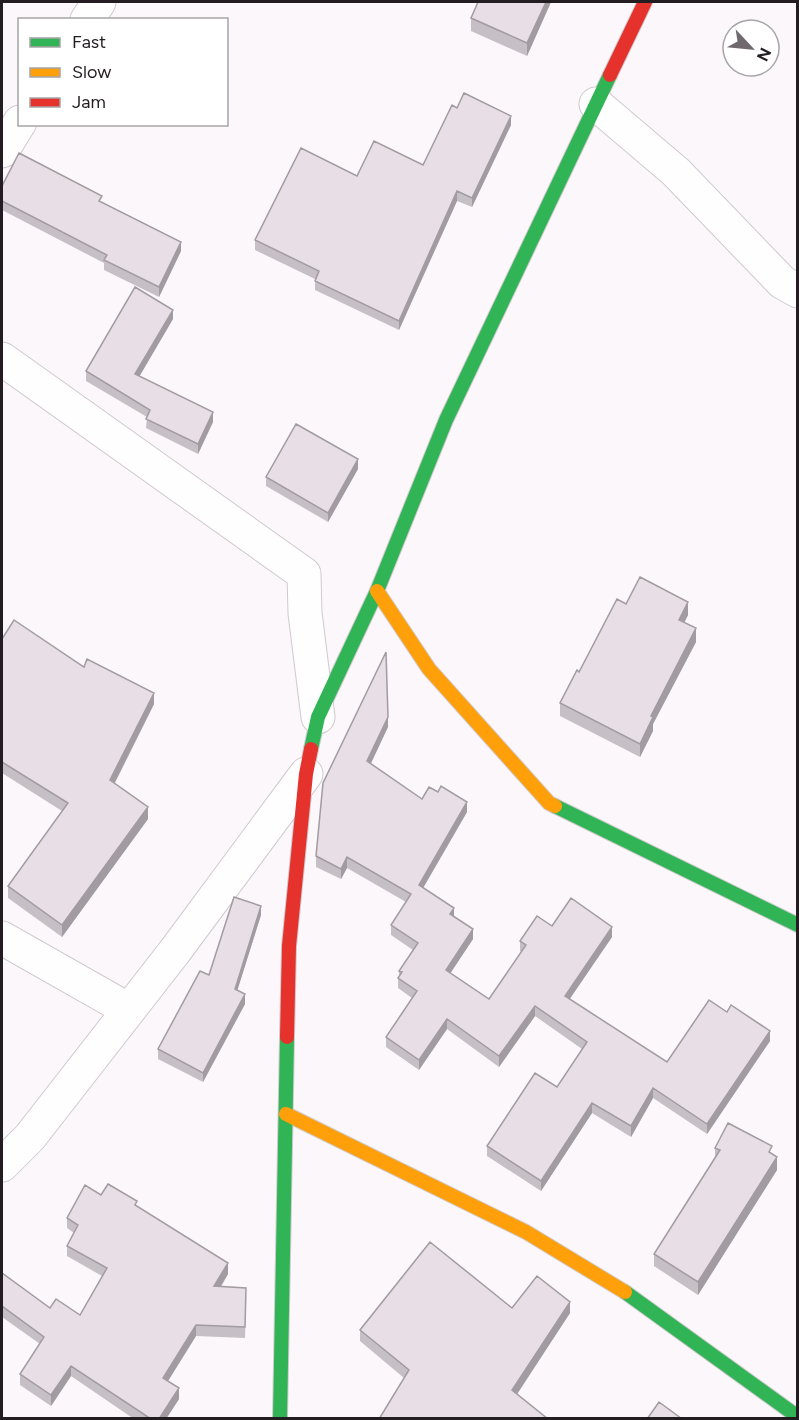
<svg xmlns="http://www.w3.org/2000/svg" width="799" height="1420" viewBox="0 0 799 1420" font-family="Figtree,sans-serif">
  <rect width="100%" height="100%" fill="#fcf7fb"/>
  <g fill="none" stroke-linecap="round" stroke-linejoin="round">
    <g stroke="#cfcace" stroke-width="35">
      <path id="street" d="M87 20 99 2
        M596 104 676 172 782 282 798 291
        M2 151 20 122
        M2 359 304 574 305 613 318 717
        M2 938 129 1010
        M2 1165 30 1137 175 951 306 774"/>
    </g>
    <g stroke="#cfcace" stroke-width="16">
      <path id="fast" d="M311 749 318 717 377 591 446 420 610 75
        M555 806 798 925
        M625 1292 798 1417
        M280 1418 287 1037"/>
    </g>
    <g stroke="#cfcace" stroke-width="16">
      <path id="slow" d="M377 591 429 669 549 803 555 806
        M286 1114 526 1232 625 1292"/>
    </g>
    <g stroke="#cfcace" stroke-width="16">
      <path id="jam" d="M610 75 645 2
        M287 1037 289 946 306 774 311 749"/>
    </g>
    <use href="#street" stroke="#fffefe" stroke-width="33"/>
    <use href="#fast" stroke="#30b455" stroke-width="14"/>
    <use href="#slow" stroke="#ff9f0a" stroke-width="14"/>
    <use href="#jam" stroke="#e5322d" stroke-width="14"/>
  </g>
  <path fill="#c7bfc6" d="M478 2H551L527 56 471 31V18Z
    M457 108 511 125 472 207 457 201 399 330 315 290V279L255 250V240L357 176 423 165Z
    M2 186 102 203 181 251 159 297 104 270V263L2 210Z
    M173 319 139 376 213 422 198 454 146 428 147 417 86 381V371Z
    M358 469 328 522 266 486V477Z
    M626 604 688 615 684 623 696 642 653 724V731L640 757 560 716V703Z
    M2 639 84 667 154 704 115 783 148 819 62 937 8 898V886L62 811 2 773Z
    M388 727 370 764 422 799 467 812 423 888 454 916 473 939 450 973 489 999 522 952 520 951V941L552 926 612 937 569 999 667 1062 770 1041 707 1134 653 1098 631 1137 592 1113 541 1191 487 1156V1146L557 1087 582 1049 535 1016 499 1067 447 1029 419 1070 386 1047V1037L412 998 398 988V978L399 976V971L413 950 391 935V925L406 902 347 868 341 879 316 867V856Z
    M261 915 237 990 245 1004 203 1082 158 1059V1049L209 975Z
    M715 1148 772 1154 777 1170 698 1295 654 1266V1254L715 1158Z
    M101 1195 137 1207 228 1274 221 1287 246 1299 245 1338 196 1336 168 1381 179 1399 166 1419H134L71 1376 51 1406 20 1385V1374L40 1344 2 1317V1273L50 1308 80 1315 102 1276 67 1256V1246L74 1233 67 1228V1218Z
    M512 1308 570 1313 516 1394 404 1378 360 1341V1330Z"/>
  <path fill="#a29ba1" d="M546 2H551L527 56V43Z
    M511 116V125L472 207V198Z
    M457 191V201L399 330V321Z
    M181 242V251L159 297V287Z
    M173 310V319L135 384V374Z
    M213 412V422L198 454V444Z
    M358 459V469L328 522V513Z
    M688 602V615L679 633V620Z
    M696 628V642L653 724V731L640 757V744L651 716Z
    M154 693V704L110 792V780Z
    M388 717V727L367 772V761Z
    M467 802V812L419 895V885Z
    M148 807V819L62 937V925Z
    M347 857V868L341 879V869Z
    M261 906V915L235 998V989Z
    M454 908V918L450 914Z
    M612 927V937L565 1006V996Z
    M473 929V939L446 980V970Z
    M245 994V1004L203 1082V1073Z
    M535 1006V1016L499 1067V1056Z
    M447 1019V1029L419 1070V1060Z
    M770 1031V1041L707 1134V1124Z
    M653 1088V1098L631 1137V1126Z
    M592 1103V1113L541 1191V1181Z
    M777 1157V1170L698 1295V1282Z
    M228 1263V1274L214 1297V1286Z
    M570 1302V1313L512 1402V1390Z
    M196 1325V1336L163 1389V1378Z
    M71 1366V1376L51 1406V1395Z
    M179 1388V1399L166 1419H159Z"/>
  <path fill="#e7dee6" stroke="#a29ba1" stroke-width="1.5" d="M478 2H546L527 43 471 18Z
    M464 93 511 116 472 198 457 191 399 321 315 281 319 271 255 240 301 148 357 176 374 141 423 165 452 105 457 108Z
    M19 153 102 196 99 201 181 242 159 287 104 260 107 255 2 201V186Z
    M135 287 173 310 135 374 213 412 198 444 146 419 150 410 86 371Z
    M296 424 358 459 328 513 266 477Z
    M640 577 688 602 679 620 696 628 651 716 653 717 640 744 560 703 577 670 579 672 617 599 626 604Z
    M14 620 84 667 87 659 154 693 110 780 148 807 62 925 8 886 68 803 2 762V639Z
    M386 652 388 717 367 761 422 799 429 787 438 792 441 786 467 802 419 885 454 908 450 914 473 929 446 970 489 999 526 945 520 941 537 916 552 926 571 898 612 927 565 996 667 1062 709 1000 727 1012 731 1005 770 1031 707 1124 653 1088 631 1126 592 1103 541 1181 487 1146 535 1073 557 1087 587 1042 535 1006 499 1056 447 1019 419 1060 386 1037 417 991 398 978 402 972 399 971 418 943 391 925 411 894 347 857 341 869 316 856 323 783Z
    M234 897 261 906 235 989 245 994 203 1073 158 1049 200 971 209 975Z
    M728 1123 772 1146 769 1152 777 1157 698 1282 654 1254 720 1150 715 1148Z
    M108 1184 137 1201 135 1205 228 1263 214 1286 246 1288 245 1327 196 1325 163 1378 179 1388 159 1419H151L71 1366 51 1395 20 1374 44 1337 2 1306V1273L50 1308 56 1299 80 1315 107 1268 67 1246 78 1225 67 1218 85 1185 101 1195Z
    M430 1242 512 1308 537 1276 570 1302 512 1390 548 1419H379L409 1370 360 1330Z
    M659 1402 682 1419H647Z"/>
  <rect width="799" height="1420" fill="none" stroke="#231d22" stroke-width="6"/>
  <rect x="18" y="18" width="210" height="108" fill="#ffffff" stroke="#a7a5a7" stroke-width="1.5"/>
  <rect x="30" y="38" width="30" height="9" fill="#30b455" stroke="#a7a5a7" stroke-width="1.5"/>
  <text x="72" y="48" font-size="18" fill="#231d22">Fast</text>
  <rect x="30" y="68" width="30" height="9" fill="#ff9f0a" stroke="#a7a5a7" stroke-width="1.5"/>
  <text x="72" y="78" font-size="18" fill="#231d22">Slow</text>
  <rect x="30" y="98" width="30" height="9" fill="#e5322d" stroke="#a7a5a7" stroke-width="1.5"/>
  <text x="72" y="108" font-size="18" fill="#231d22">Jam</text>
  <g transform="translate(751 48) rotate(116)"><circle r="28" fill="#ffffff" stroke="#a7a5a7" stroke-width="1.5"/>
  <path d="M0-4.5L10 22L0 15L-10 22Z" fill="#6f696e"/>
  <text y="-9" font-size="16" font-weight="bold" text-anchor="middle" fill="#231d22">N</text>
  </g>
</svg>
